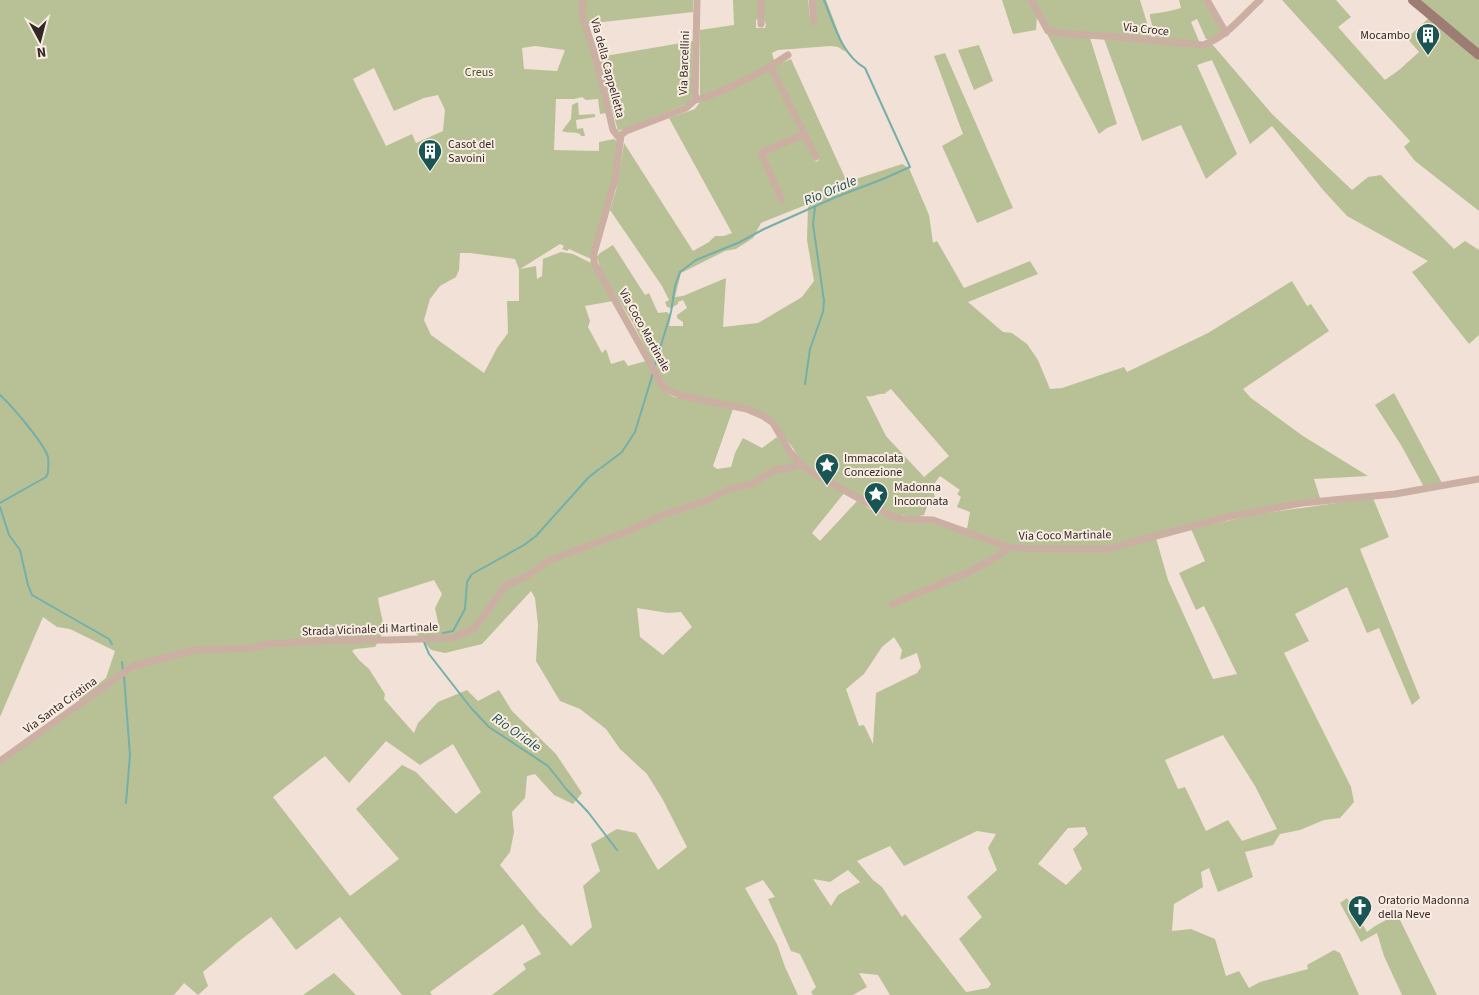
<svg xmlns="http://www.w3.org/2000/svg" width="1479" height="995" viewBox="0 0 1479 995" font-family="'Source Sans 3',sans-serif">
  <rect width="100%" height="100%" fill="#f2e1d6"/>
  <path fill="#b8c196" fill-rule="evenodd" d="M0 0H693V12L585 24 590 40 597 48 599 57 693 41 692 96 690 102 684 105 618 131 598 57 607 113 600 114 598 99 586 100 582 97 574 99H556L554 150 599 151V142L614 139 618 142 617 159 591 259 569 249 567 251 562 249 564 246 560 244 520 269 536 266 537 279 542 276 543 259 561 252 573 254 591 263 613 301 585 306 590 321 588 327 602 353 606 349 611 364 624 360 628 366 646 361 667 393 674 397 733 409 713 466 717 469 731 467 735 453 743 438 762 448 777 437 803 471 845 492 812 533 820 541 858 500 868 508 891 519 925 521 989 541 1075 551 1156 538 1168 580 1213 679 1237 674 1204 606 1196 610 1179 573 1205 561 1191 529 1258 514 1373 498 1389 537 1360 549 1420 698 1412 705 1379 628 1367 633 1347 587 1295 614 1309 641 1284 653 1351 787 1354 802 1340 818 1324 820 1300 830 1280 834 1273 845 1245 852 1253 877 1218 892 1209 868 1201 872 1203 887 1174 904 1172 931 1191 929 1215 939 1226 976 1239 971 1249 988 1260 982 1308 969 1307 965 1334 950 1340 953 1359 995H890L878 975 859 973 867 987 853 995H813L811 992 816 987 800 954 791 951 768 899 775 897 763 880 745 888 777 944 785 967 798 995H492L526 969 523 964 541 954 523 924 430 992 432 995H402L340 917 296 950 271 917 238 942 203 972 208 986 198 995 184 983 174 995H0V763L82 704 79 699 106 678 115 651 70 629 57 627 43 617 0 717ZM535 46 565 50 557 71 524 69 522 48ZM374 68 394 111 424 98 438 95 445 110 443 131 416 143 412 134 386 146 353 79ZM460 253H470L515 259 519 269V301H507L508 333 497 348 484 373 431 335 424 320 430 299 440 286 456 277 459 270ZM434 580 442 594 435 608 439 627 420 629 416 633 431 650 445 653 482 644 531 591 535 598 538 625 536 661 560 701 580 709 606 729 620 749 647 774 663 800 687 847 658 870 636 833 617 829 591 844 600 871 583 886 592 927 571 946 539 912 500 865 510 852 514 832 512 812 525 798 527 776 535 774 554 795 573 804 582 793 556 754 512 711 499 690 478 701 467 690 438 702 418 723 414 733 384 699 385 694 369 669 360 661 352 651 355 649 375 647C389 625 381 621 378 598ZM637 608 668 613 681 612 692 627 663 655 640 637ZM894 637 902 650 900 660 917 653 921 667 917 673 876 693 873 744 864 725 859 726 846 689 864 674 882 647ZM1223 735 1255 786 1277 829 1242 841 1228 820 1206 831 1185 787 1178 789 1165 760ZM386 741 420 765 453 744 481 792 456 814 416 772 402 765 356 809 399 859 350 896 273 797 325 756 349 783ZM1085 827 1088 834 1073 849 1082 869 1066 885 1038 864 1068 828ZM977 831 996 834 988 848 997 870 967 897 982 917 959 939 991 984 988 988 966 992 905 914 902 917 882 887 873 880 857 861 890 846 904 866ZM848 870 860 882 838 895 831 906 813 879 830 882Z
    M733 0H758V19L756 20V28H765L766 25 764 20V0H808L811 24 817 23 815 0H826L846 52 838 47 831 46 778 50 772 53 775 64 704 96H700V30L734 25Z
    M1002 0H1029L1037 17 1036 30 1013 34Z
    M1034 0H1140L1152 39 1056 32 1050 28Z
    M1179 0H1205L1223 32 1213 39H1206L1197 19 1191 22 1199 41 1195 42 1155 37 1150 17V14C1161 13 1171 11 1181 8Z
    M1282 0H1336L1351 17 1338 27 1385 80 1399 70 1419 52 1407 38 1429 18 1479 61V211L1415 161 1404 147 1410 141Z
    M1417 0H1479V50L1470 41Z
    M1046 32 1090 38 1117 124 1107 128 1099 134Z
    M1104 39 1212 44 1272 114 1352 190 1368 177 1381 175 1396 191 1454 249 1465 241 1479 250V335L1469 344 1412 272 1428 261 1347 216 1323 190 1272 126 1250 144 1212 60 1197 65 1237 154 1206 179 1181 125 1142 141Z
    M979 45 993 81 974 90 958 50Z
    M945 53 1013 208 977 223 942 146 963 134 934 56Z
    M791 59 847 182 902 164 909 168 929 215 933 243 937 241 964 288 1030 261 1038 274 968 302 1003 332 1012 333 1027 344 1038 360 1050 389 1062 388 1124 367 1127 372 1208 333 1292 281 1307 306 1311 304 1329 331 1243 389 1251 398 1303 436 1368 476 1314 479 1320 498 1300 500 1107 546H1032L1010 544 967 529 970 512 957 507 961 497 957 494 960 490 940 476 932 487 935 497 928 504 924 515 914 517 893 514 807 469 790 444 765 414 681 394 668 388 651 359 633 323 601 271 597 257 600 253 613 245 645 295 649 293 658 313 667 312 671 316 669 326H683V322L677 318V315L687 308 683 300 678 302V304L671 308 667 307 665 302 669 300 662 286 610 210 616 190 624 143 693 251 709 242 715 236H724L732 233 669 118 695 109 700 102 768 69 816 162 819 160 772 67ZM808 204 807 240 814 281 802 297 758 323 723 327 726 278 683 296 675 297 681 273 725 251 736 249 753 238 761 223ZM891 389 949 456 924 477 886 436 866 396C874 398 877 393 884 394Z
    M578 102 579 115 595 114V117L576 120 577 129 583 128 585 136H581L580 134C574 131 568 134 562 131L571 119 572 105Z
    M1394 393 1442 483 1424 487 1401 445 1375 405Z
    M1347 898 1367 932 1375 926 1397 914 1437 995H1402L1384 956 1377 933 1361 942 1340 903Z
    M334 973 356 995H303Z"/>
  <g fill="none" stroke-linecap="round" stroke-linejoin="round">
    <path stroke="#74afaa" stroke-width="2" d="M655 365 671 312 675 286 680 272 696 260 740 242 764 229 836 197 883 179 910 167 865 68C841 54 834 24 824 0
      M805 384 810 349 823 312 824 301 813 224 815 207
      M0 395C11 405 44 443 48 457 49 462 48 468 48 473L46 477 0 503
      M601 468 622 452 635 432 653 373
      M0 507 9 535 20 550 28 585 32 595 109 639 112 644
      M443 633 453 631 465 609 467 582 472 574 524 545 536 536 588 478 599 469
      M424 642 429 654 471 708 489 727 548 766 567 790 588 812 617 850
      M122 662 123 670
      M124 676 130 755 126 803"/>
    <path stroke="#caafa2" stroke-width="7" d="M583 0 582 15 596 58 613 130 620 139
      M697 0 695 100 686 108 626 131 621 135 615 179 594 253V263L664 388 682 396 747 409 763 416 773 423 790 452 807 470 891 516 902 519 933 520 1009 547 1033 549H1107L1227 517 1302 503 1395 494 1479 479
      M812 0 814 22
      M1031 0 1048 31 1069 34 1118 37 1203 45C1227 37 1242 16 1260 0
      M1207 0 1226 33
      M761 24V0
      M770 66 816 157
      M695 100C721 94 766 70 788 55
      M782 200 761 154 763 152 804 134
      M892 604 969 572 998 556 1009 547
      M0 761 133 666 195 650 253 648 268 644 328 640H388L451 638 474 629 505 586 527 576 550 560 631 530 661 516 710 499 731 488 752 484 775 470 794 467 800 463"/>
    <path stroke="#9d7d73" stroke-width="10" d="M1413 0 1479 55"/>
  </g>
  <defs>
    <g id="building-pin" transform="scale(1.25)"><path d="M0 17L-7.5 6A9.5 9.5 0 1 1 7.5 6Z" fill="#195653" stroke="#f9ece2"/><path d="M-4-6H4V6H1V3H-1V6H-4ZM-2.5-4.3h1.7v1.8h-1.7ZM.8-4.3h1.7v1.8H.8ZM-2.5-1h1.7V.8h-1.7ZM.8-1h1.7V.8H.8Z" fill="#fff"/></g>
    <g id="sight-pin" transform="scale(1.25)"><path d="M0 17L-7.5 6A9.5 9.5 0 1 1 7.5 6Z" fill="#195653" stroke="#f9ece2"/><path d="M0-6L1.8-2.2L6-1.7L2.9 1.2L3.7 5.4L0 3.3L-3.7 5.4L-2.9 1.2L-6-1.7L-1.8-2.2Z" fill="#fff"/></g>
    <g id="church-pin" transform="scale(1.25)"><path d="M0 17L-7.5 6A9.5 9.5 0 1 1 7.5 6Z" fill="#195653" stroke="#f9ece2"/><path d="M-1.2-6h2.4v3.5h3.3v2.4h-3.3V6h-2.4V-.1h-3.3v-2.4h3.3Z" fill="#fff"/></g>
  </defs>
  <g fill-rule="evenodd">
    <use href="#building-pin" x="1428" y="35"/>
    <use href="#building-pin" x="430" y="151"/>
    <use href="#sight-pin" x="827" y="465"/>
    <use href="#sight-pin" x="876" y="494"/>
    <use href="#church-pin" x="1360" y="907"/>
  </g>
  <g text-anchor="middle" stroke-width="4" stroke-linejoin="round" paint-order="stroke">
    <g font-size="12" fill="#342825" stroke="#f9ece2">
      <text transform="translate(1146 29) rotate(6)" y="4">Via Croce</text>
      <text transform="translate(684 63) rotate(-88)" y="4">Via Barcellini</text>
      <text transform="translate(608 68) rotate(75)" y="4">Via della Cappelletta</text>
      <text transform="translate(645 330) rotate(61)" y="4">Via Coco Martinale</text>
      <text transform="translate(1065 535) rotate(-1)" y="4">Via Coco Martinale</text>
      <text transform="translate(370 629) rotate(-2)" y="4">Strada Vicinale di Martinale</text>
      <text transform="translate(60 705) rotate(-36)" y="4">Via Santa Cristina</text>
    </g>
    <g font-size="12" fill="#342825" stroke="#f9ece2" text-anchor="start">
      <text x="1410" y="39" text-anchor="end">Mocambo</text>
      <text x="448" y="148">Casot del<tspan x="448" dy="14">Savoini</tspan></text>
      <text x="844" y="462">Immacolata<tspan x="844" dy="14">Concezione</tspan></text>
      <text x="894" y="491">Madonna<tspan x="894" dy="14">Incoronata</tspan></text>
      <text x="1378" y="904">Oratorio Madonna<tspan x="1378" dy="14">della Neve</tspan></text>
    </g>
    <g font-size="12" fill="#485328" stroke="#f9ece2">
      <text x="479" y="76">Creus</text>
    </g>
    <g font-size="14" font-style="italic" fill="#195653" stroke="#f9ece2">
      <text transform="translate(830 190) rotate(-23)" y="5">Rio Oriale</text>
      <text transform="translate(517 732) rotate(35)" y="5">Rio Oriale</text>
    </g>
  </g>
  <g transform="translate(40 40) rotate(173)" stroke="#f9ece2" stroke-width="4" paint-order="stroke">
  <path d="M0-4L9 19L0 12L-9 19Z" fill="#342825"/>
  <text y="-8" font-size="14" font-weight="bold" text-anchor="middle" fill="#342825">N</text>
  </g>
</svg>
